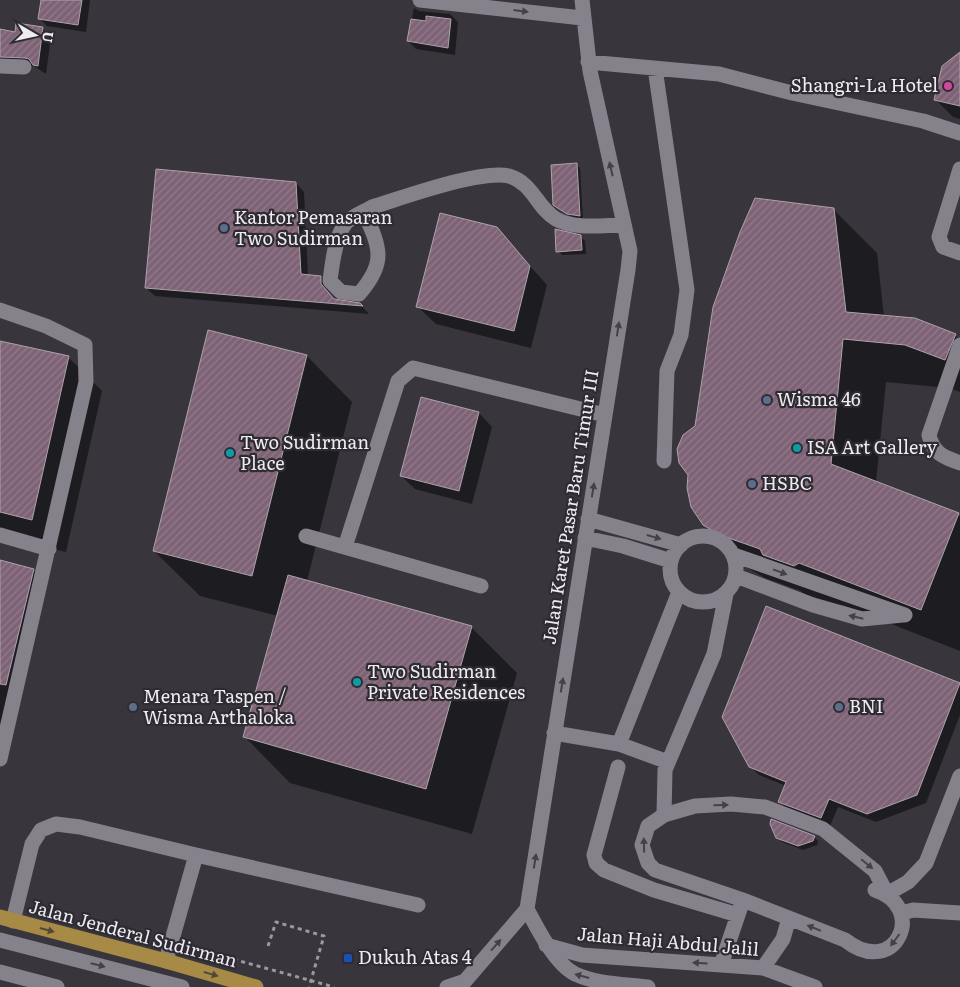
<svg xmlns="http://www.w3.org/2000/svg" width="960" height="987" viewBox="0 0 960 987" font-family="Literata,serif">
  <defs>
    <pattern id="building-hatch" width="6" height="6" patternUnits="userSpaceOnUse" patternTransform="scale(1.25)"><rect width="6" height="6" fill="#7e6376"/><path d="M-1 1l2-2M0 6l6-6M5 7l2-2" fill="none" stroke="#917a8a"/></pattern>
  </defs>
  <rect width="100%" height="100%" fill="#38353d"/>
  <path fill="#0007" d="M42 0H90L86 32 47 26 40 19Z
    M414 8 419 11 450 14 458 22 455 55 416 49 408 41Z
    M42 28 51 37 46 74 34 66 9 65 0 71V31L16 33Z
    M960 58V119L953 117 935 99Z
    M576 164 580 168 583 220 572 217 559 209Z
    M296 183 304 192 308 276 321 277 329 286V291L322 284H319L338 304H360L369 314 155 296 146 288Z
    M756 199 834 210 877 253 884 317 955 335 960 340V392L949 388 886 382 876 482 960 516V651L843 605 838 609 808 598 801 591 765 578 748 568 704 524 690 474 714 307 720 285Z
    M496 228 547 285 531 348 436 324 418 307Z
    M580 236 585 241 586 254 562 255 558 251Z
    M0 342 68 357 102 391 66 552 0 537Z
    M307 356 352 402 307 581 471 627 517 673 472 834 290 783 245 737 278 616 200 596 154 551Z
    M422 398 479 413 492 427 472 504 415 489 401 476Z
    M0 562 33 570 42 579 0 751Z
    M767 608 960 684V715L926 803 876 822 838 807 830 826 788 810 780 802 786 786 759 775 750 766Z
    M778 837H814L818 841 817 845 803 850 782 842Z"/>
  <path fill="url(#building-hatch)" stroke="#ada3aa" d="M41 0H82L78 25 38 19Z
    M426 16 451 19 448 48 407 41 411 19 426 21Z
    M16 23 43 27 38 66 33 65 29 59 25 58 0 57V29L15 32Z
    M960 52V106L934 100 942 66Z
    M577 163 580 216 567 214 553 205 551 165Z
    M156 169 296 182 301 274 321 276V284L334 299 360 303 363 306 145 288Z
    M755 198 834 208 846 312 915 318 956 334 945 360 905 345 843 339 831 464 959 513 921 610 799 563 794 566 763 555 760 549 720 535 703 525 691 507 687 488 688 475 679 463 677 449 683 435 695 426 713 307 740 232Z
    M440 213 497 227 530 266 514 331 416 307Z
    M555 229 581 235 582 250 556 252Z
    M208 330 307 355 252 576 153 551Z
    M0 341 69 356 32 520 0 512Z
    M421 397 479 412 459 491 400 476Z
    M0 560 34 569 6 685 0 684Z
    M288 575 472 626 426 789 243 737Z
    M766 606 960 683 917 795 867 814 829 799 821 818 778 802 786 782 749 767 722 717Z
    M771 819 815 836 813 841 798 846 776 838 770 824Z"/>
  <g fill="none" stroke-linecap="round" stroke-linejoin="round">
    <path stroke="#9b989f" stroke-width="3" stroke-dasharray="4 4" stroke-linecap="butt" d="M268 946 276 922 324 936 309 987
      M218 955 334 987"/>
    <path stroke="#86828b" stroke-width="15" d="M420 0 582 18
      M588 62 719 74 792 93 923 121 960 133
      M0 66 24 67
      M655 68 687 290 681 335 667 371 664 461
      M960 169 939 237 943 247 960 253
      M364 212C380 248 387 262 359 294L341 292 330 281C332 265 335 237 345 224 350 217 364 212 372 207 402 198 481 169 509 176 533 183 537 208 556 219 575 230 604 225 624 225
      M0 310 46 326 85 345 86 382 0 759
      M960 345 929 435C933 453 943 457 960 463
      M588 519 681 545
      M0 535 49 549
      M670 569a33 33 0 1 1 66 0a33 33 0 1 1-66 0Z
      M306 536 481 586
      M585 538 623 546 671 561
      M345 547 398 381 413 368 605 415
      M734 555 905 615
      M736 576 813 605 862 619 903 615
      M554 733 619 744 668 762
      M619 744 679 592
      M618 767 594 855 596 863 604 870 654 890 738 915
      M664 815 665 770 714 654 726 594
      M875 890C928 907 896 980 845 940L743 900 655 870 648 863 642 845 648 826 664 815 695 806 731 804 765 807 823 829 875 871 887 894 908 882 926 863 960 776
      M527 909C537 928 555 964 575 974 596 984 624 984 648 987
      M902 913 913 910 960 913
      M13 921 32 844 41 830 56 824 80 827 196 855 418 905
      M0 940 182 987
      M546 945 582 955 763 968 815 987
      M166 961 196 855
      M721 965 741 906
      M763 968 783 939 789 918
      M0 972 57 987
      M447 987 465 981 527 909 628 270 630 251 590 71 582 0"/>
    <path stroke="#a78a45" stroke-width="15" d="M0 917 166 961 256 987"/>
  </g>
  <defs><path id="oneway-solid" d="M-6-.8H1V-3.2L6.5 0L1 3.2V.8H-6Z" transform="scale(1.25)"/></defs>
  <g fill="#444149">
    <use href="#oneway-solid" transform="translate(521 11) rotate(7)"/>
    <use href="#oneway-solid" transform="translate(611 169) rotate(-103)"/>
    <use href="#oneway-solid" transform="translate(618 329) rotate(-81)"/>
    <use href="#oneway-solid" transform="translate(593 490) rotate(-81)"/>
    <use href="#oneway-solid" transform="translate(654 537) rotate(16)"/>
    <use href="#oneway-solid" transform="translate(780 572) rotate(20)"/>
    <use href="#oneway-solid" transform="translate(856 617) rotate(-167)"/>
    <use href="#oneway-solid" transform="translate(562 685) rotate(-81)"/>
    <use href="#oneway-solid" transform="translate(721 805) rotate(-2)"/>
    <use href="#oneway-solid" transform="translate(644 845) rotate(-91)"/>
    <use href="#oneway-solid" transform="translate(535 861) rotate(-81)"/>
    <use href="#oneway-solid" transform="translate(867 864) rotate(39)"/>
    <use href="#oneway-solid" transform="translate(814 928) rotate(-158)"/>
    <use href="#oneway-solid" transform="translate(895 940) rotate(127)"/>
    <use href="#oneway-solid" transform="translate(496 945) rotate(-49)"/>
    <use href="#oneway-solid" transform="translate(700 963) rotate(-176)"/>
    <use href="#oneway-solid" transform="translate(98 965) rotate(14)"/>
    <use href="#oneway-solid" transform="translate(582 976) rotate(-165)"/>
  </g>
  <g fill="#524838">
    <use href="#oneway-solid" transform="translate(47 930) rotate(15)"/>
    <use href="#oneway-solid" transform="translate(211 974) rotate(16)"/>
  </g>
  <circle fill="#d1479c" stroke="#2e2b33" stroke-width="2" cx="948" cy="86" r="5"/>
  <g fill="#5c6f8a" stroke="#2e2b33" stroke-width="2">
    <circle cx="224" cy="228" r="5"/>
    <circle cx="767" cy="400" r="5"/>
    <circle cx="752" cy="484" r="5"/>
    <circle cx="133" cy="707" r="5"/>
    <circle cx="839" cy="707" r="5"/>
  </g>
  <g fill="#0f9aa8" stroke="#2e2b33" stroke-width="2">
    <circle cx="797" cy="448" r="5"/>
    <circle cx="230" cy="453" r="5"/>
    <circle cx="357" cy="682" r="5"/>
  </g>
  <rect fill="#1a4fb4" stroke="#2e2b33" stroke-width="2" x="343" y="953" width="10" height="10" rx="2.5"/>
  <g text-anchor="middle" stroke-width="4.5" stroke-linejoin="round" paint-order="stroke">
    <g font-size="18" fill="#eeecf1" stroke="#2e2b33" text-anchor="start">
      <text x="938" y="92" text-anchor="end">Shangri-La Hotel</text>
      <text x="234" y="224">Kantor Pemasaran<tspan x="234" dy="21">Two Sudirman</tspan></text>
      <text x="777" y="406">Wisma 46</text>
      <text x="240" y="449">Two Sudirman<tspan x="240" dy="21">Place</tspan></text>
      <text x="807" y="454">ISA Art Gallery</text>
      <text x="762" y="490">HSBC</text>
      <text x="367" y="678">Two Sudirman<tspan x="367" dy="21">Private Residences</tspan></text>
      <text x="143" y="703">Menara Taspen /<tspan x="143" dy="21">Wisma Arthaloka</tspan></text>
      <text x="849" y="713">BNI</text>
      <text x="358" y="964">Dukuh Atas 4</text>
    </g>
    <g font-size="18" fill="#eeecf1" stroke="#2e2b33">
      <text transform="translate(571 507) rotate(-81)" y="6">Jalan Karet Pasar Baru Timur III</text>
      <text transform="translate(133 934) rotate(15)" y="6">Jalan Jenderal Sudirman</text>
      <text transform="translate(668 942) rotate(5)" y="6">Jalan Haji Abdul Jalil</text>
    </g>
  </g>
  <g transform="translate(35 35) rotate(99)" stroke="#2e2b33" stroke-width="4" paint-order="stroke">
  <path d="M0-4L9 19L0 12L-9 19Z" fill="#eeecf1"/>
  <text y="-8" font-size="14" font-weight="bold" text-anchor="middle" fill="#eeecf1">U</text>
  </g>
</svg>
